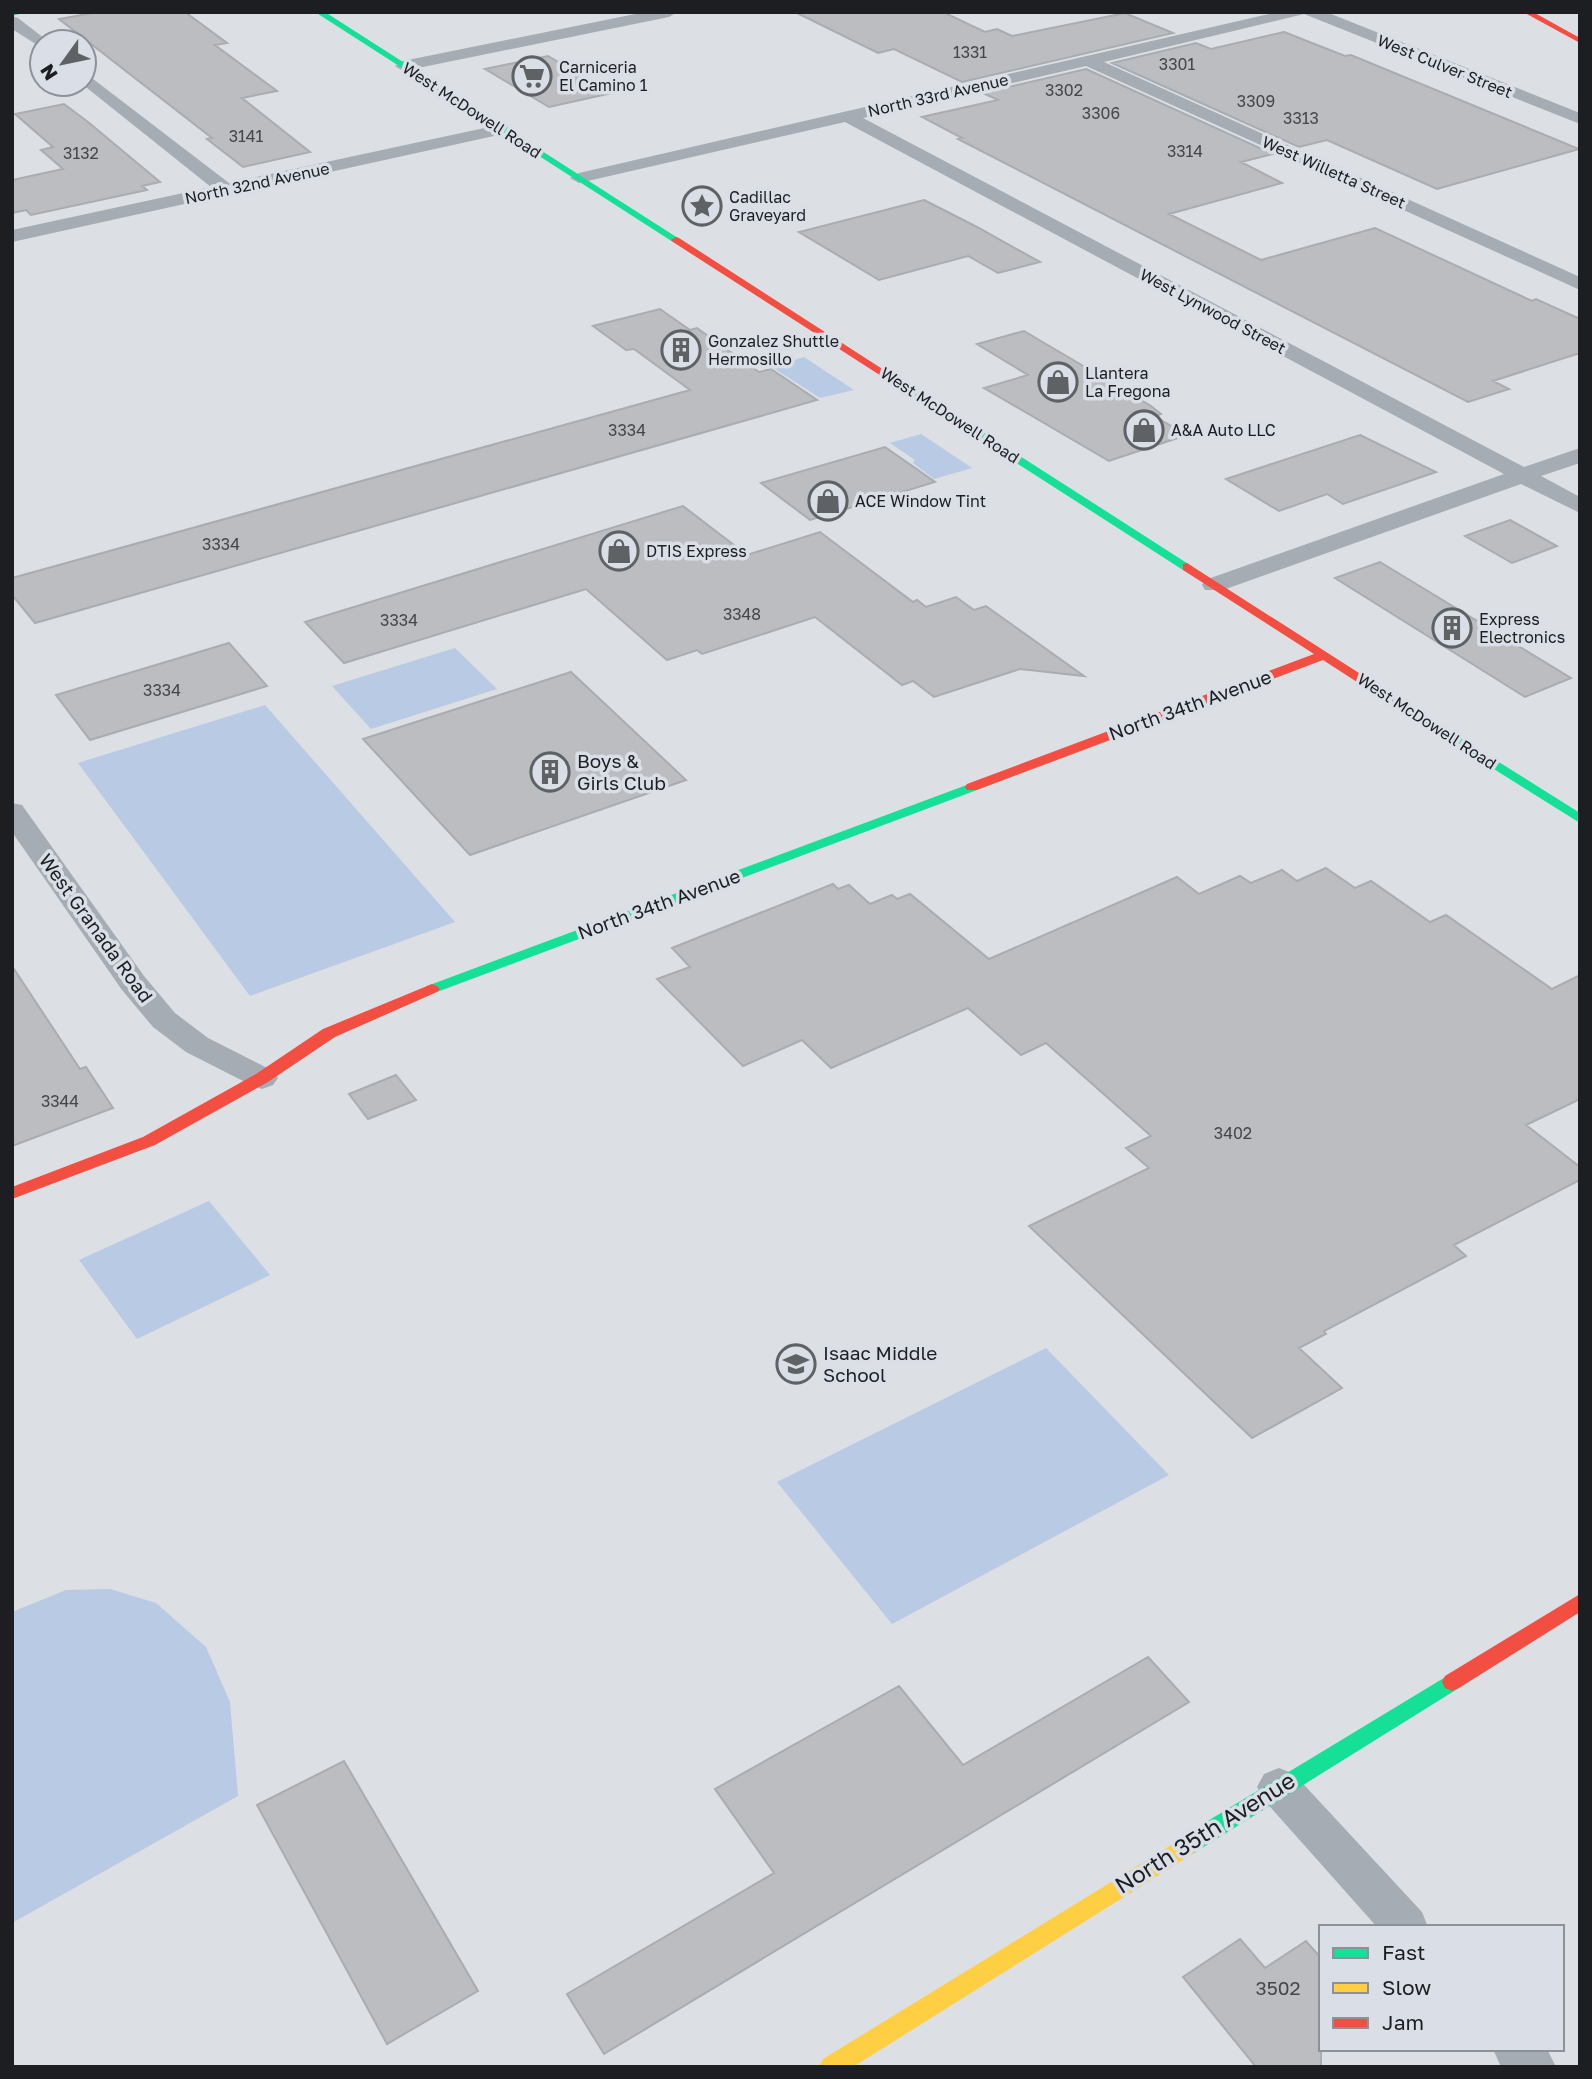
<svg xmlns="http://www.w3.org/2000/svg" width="1592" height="2079" viewBox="0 0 1592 2079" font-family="'Golos Text',sans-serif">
  <rect width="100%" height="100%" fill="#dcdfe4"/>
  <path fill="#b8cae4" d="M804 357 854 390 820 398 772 367Z
    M921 434 972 468 934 479 913 463 915 460 890 443Z
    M455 648 497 689 371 729 332 686Z
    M265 705 455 922 250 996 78 763Z
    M209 1201 270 1275 137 1339 79 1260Z
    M1046 1348 1169 1475 892 1624 777 1482Z
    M110 1589 156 1603 206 1647 230 1702 238 1796 12 1923V1612L66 1590Z"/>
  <path fill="#bbbdc1" stroke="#a9acb0" stroke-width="2" d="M98 12H185L227 43 215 45 277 91 242 98 310 152 243 167 207 139 212 138 59 19Z
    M795 12H943L985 32 997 29 1012 36 1125 13 1173 33 962 82 894 49 878 53Z
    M1284 32 1345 56 1351 55 1579 149 1437 189 1327 140 1299 147 1112 63 1196 43 1211 49Z
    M548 56 612 93 549 107 485 69Z
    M1086 69 1273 154 1241 162 1282 183 1169 214 1261 260 1375 228 1532 301 1536 299 1580 319V353L1493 381 1509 389 1468 402 958 139 962 138 922 117 998 100 983 93Z
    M64 104 88 122 160 182 142 186 147 190 31 215 26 210 12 213V180L63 169 41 150 53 147 15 114Z
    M924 200 977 227 1040 262 998 273 968 256 879 280 799 232Z
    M660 309 690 330 697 328 759 372 771 369 817 400 35 623 12 595V578L690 390 634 349 626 350 593 326Z
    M1024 331 1151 406 1161 414 1154 416 1187 435 1109 461 984 388 1028 375 977 344Z
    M1360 435 1436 472 1343 504 1327 494 1279 511 1226 479Z
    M885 447 935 482 810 520 761 483Z
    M683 506 747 555 820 532 913 602 917 600 926 607 956 597 974 610 986 606 1084 676 1020 669 934 697 913 681 902 685 815 617 702 654 697 650 667 660 586 589 344 663 305 622Z
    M1510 520 1557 546 1512 563 1465 536Z
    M1380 562 1571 678 1525 697 1335 578Z
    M229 643 267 686 90 740 56 695Z
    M571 672 686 780 470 855 363 739Z
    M1326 868 1355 888 1371 881 1430 922 1446 915 1552 989 1580 975V1099L1526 1125 1580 1167V1180L1454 1245 1466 1256 1324 1331 1326 1334 1299 1348 1342 1388 1252 1438 1029 1226 1149 1168 1126 1148 1151 1136 1046 1043 1021 1055 968 1008 831 1068 802 1040 743 1066 657 979 690 967 672 948 833 884 838 889 849 885 870 904 892 895 897 899 910 894 989 959 1177 877 1199 894 1240 876 1251 883 1282 870 1297 881Z
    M12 966 80 1069 86 1067 113 1108 12 1146Z
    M396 1075 416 1100 368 1119 349 1094Z
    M1148 1657 1189 1702 604 2054 567 1994 774 1873 715 1789 899 1686 963 1765Z
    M344 1761 478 1991 387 2044 257 1805Z
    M1240 1939 1265 1968 1306 1941 1321 1958V2067H1256L1183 1977Z"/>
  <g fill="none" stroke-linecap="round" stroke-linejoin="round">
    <path fill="#a6acb4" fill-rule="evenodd" d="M645 12H677L669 17 403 71 395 66 403 61Z
      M1277 12H1326L1580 113V124L1304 14 1104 62 1580 277V290L1086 66 863 118 1524 467 1580 448V463L1541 476 1580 497V513L1521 484 1223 590H1205L1202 585 1205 580 1504 474 845 122 579 183 570 178 579 173Z
      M12 16 18 18 49 42H42V48L12 29Z
      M84 72 229 183 503 124 512 129 503 134 12 242V230L211 187 82 84Z
      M12 803 22 805 144 976 175 1013 208 1038 273 1071 278 1078 273 1085 262 1089 251 1085 186 1052 153 1027 122 990 12 832Z
      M1279 1768 1294 1774 1422 1912 1428 1927H1377L1264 1800 1257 1787 1264 1774Z
      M1493 2049H1547L1556 2067H1501Z"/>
    <path fill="#16e098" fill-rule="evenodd" d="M12 12H27L12 16Z
      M315 12H325L681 240 673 242Z
      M903 386H911L1193 567 1187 571 1183 570 903 390Z
      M1416 710 1580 813V823L1411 717V711Z
      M972 783 977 784 979 787 977 790 437 992H427L424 989 427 986Z
      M1452 1673 1459 1676 1462 1682 1459 1688 1194 1853 1186 1856 1178 1853 1175 1846 1178 1839Z"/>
    <path fill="#ffcf43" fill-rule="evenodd" d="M1186 1836 1194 1839 1197 1846 1194 1853 853 2067H819L823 2059Z"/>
    <path fill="#f24e42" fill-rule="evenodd" d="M1523 12H1533L1580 38V43Z
      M676 237 679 238 912 388 903 390 673 242 671 240Z
      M1187 563 1423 714 1421 717H1411L1323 660 977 790H967L965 787 967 784 1314 654 1183 570V564Z
      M432 984 437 986 440 989 437 992 335 1037 268 1082 155 1145 12 1199V1187L143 1137 256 1074 323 1029Z
      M1580 1594V1612L1459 1688 1452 1691 1445 1688 1442 1682 1445 1676Z"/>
  </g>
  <defs>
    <g id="supermarket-ring" transform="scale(2.0125)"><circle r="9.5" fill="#d9dee7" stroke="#5f6265" stroke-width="1.5"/><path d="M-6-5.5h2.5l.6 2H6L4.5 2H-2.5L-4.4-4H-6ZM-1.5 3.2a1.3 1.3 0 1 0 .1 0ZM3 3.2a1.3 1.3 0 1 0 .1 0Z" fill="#5f6265"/></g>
    <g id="sight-ring" transform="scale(2.0125)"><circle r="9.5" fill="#d9dee7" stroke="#5f6265" stroke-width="1.5"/><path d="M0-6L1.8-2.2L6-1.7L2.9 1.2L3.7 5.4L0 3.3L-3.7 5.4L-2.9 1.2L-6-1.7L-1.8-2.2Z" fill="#5f6265"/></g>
    <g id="building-ring" transform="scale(2.0125)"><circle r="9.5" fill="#d9dee7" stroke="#5f6265" stroke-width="1.5"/><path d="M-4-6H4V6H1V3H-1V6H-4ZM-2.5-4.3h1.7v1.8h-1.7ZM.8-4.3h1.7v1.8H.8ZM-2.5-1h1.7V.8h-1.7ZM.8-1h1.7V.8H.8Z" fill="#5f6265"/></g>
    <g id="shop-ring" transform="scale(2.0125)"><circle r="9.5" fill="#d9dee7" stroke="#5f6265" stroke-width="1.5"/><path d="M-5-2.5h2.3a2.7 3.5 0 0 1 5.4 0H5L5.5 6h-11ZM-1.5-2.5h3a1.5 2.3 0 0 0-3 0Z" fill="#5f6265"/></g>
    <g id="school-ring" transform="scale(2.0125)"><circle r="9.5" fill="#d9dee7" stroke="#5f6265" stroke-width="1.5"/><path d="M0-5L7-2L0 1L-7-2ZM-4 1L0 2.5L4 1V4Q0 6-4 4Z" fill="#5f6265"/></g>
  </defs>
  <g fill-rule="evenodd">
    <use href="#supermarket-ring" x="532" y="76"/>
    <use href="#sight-ring" x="702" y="206"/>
    <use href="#building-ring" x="681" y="350"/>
    <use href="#shop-ring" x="1058" y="382"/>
    <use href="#shop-ring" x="1144" y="430"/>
    <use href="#shop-ring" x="828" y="501"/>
    <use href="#shop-ring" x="619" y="551"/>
    <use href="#building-ring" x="1452" y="628"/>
    <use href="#building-ring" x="550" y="772"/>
    <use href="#school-ring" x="796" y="1364"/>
  </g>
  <g text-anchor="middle" stroke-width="7" stroke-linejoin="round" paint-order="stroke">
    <g font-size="16" fill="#444649">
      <text x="970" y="58">1331</text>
      <text x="1177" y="70">3301</text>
      <text x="1064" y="96">3302</text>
      <text x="1256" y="107">3309</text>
      <text x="1101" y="119">3306</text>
      <text x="1301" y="124">3313</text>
      <text x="246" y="142">3141</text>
      <text x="1185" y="157">3314</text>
      <text x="81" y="159">3132</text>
      <text x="627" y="436">3334</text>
      <text x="221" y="550">3334</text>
      <text x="742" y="620">3348</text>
      <text x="399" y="626">3334</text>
      <text x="162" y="696">3334</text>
      <text x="60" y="1107">3344</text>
      <text x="1233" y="1139">3402</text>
    </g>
    <g font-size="16" fill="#1c1e21" stroke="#d9dee7">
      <text transform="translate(1445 66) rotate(22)" y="6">West Culver Street</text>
      <text transform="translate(938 95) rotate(-13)" y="6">North 33rd Avenue</text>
      <text transform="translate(472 110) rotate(33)" y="6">West McDowell Road</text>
      <text transform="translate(1334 172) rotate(24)" y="6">West Willetta Street</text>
      <text transform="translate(257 183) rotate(-12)" y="6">North 32nd Avenue</text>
      <text transform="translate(1213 311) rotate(28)" y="6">West Lynwood Street</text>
      <text transform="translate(950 415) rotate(33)" y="6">West McDowell Road</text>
      <text transform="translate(1427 721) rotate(33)" y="6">West McDowell Road</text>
    </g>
    <g font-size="16" fill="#1c1e21" stroke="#d9dee7" text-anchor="start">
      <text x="559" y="73">Carniceria<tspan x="559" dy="18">El Camino 1</tspan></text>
      <text x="729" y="203">Cadillac<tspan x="729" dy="18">Graveyard</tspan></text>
      <text x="708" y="347">Gonzalez Shuttle<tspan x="708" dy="18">Hermosillo</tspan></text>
      <text x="1085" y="379">Llantera<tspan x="1085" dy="18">La Fregona</tspan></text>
      <text x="1171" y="436">A&amp;A Auto LLC</text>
      <text x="855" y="507">ACE Window Tint</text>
      <text x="646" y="557">DTIS Express</text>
      <text x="1479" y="625">Express<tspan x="1479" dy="18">Electronics</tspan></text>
    </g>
    <g font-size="19" fill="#1c1e21" stroke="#d9dee7">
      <text transform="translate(1190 705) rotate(-20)" y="7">North 34th Avenue</text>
      <text transform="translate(659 904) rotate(-20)" y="7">North 34th Avenue</text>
      <text transform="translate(96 928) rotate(54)" y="7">West Granada Road</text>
    </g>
    <g font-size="19" fill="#1c1e21" stroke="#d9dee7" text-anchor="start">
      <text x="577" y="768">Boys &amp;<tspan x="577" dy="22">Girls Club</tspan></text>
      <text x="823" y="1360">Isaac Middle<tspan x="823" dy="22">School</tspan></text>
    </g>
    <g font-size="19" fill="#444649">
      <text x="1278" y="1995">3502</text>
    </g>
    <g font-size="23" fill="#1c1e21" stroke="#d9dee7">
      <text transform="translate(1205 1833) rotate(-32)" y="8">North 35th Avenue</text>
    </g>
  </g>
  <rect width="1592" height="2079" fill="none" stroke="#1c1e21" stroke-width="28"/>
  <rect x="1319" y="1925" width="245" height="126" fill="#d9dee7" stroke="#8d9198" stroke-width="2"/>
  <rect x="1333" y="1948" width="35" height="10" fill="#16e098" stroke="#8d9198" stroke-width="2"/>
  <text x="1382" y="1960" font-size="21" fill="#1c1e21">Fast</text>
  <rect x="1333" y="1983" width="35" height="10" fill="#ffcf43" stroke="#8d9198" stroke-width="2"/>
  <text x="1382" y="1995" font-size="21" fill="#1c1e21">Slow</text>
  <rect x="1333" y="2018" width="35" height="10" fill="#f24e42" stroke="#8d9198" stroke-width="2"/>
  <text x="1382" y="2030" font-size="21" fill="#1c1e21">Jam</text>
  <g transform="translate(63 63) rotate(237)"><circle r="33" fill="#d9dee7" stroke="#8d9198" stroke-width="2"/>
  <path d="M0-5L12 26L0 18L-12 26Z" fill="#5f6265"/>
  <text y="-10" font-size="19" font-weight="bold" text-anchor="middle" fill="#1c1e21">N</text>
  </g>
</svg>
